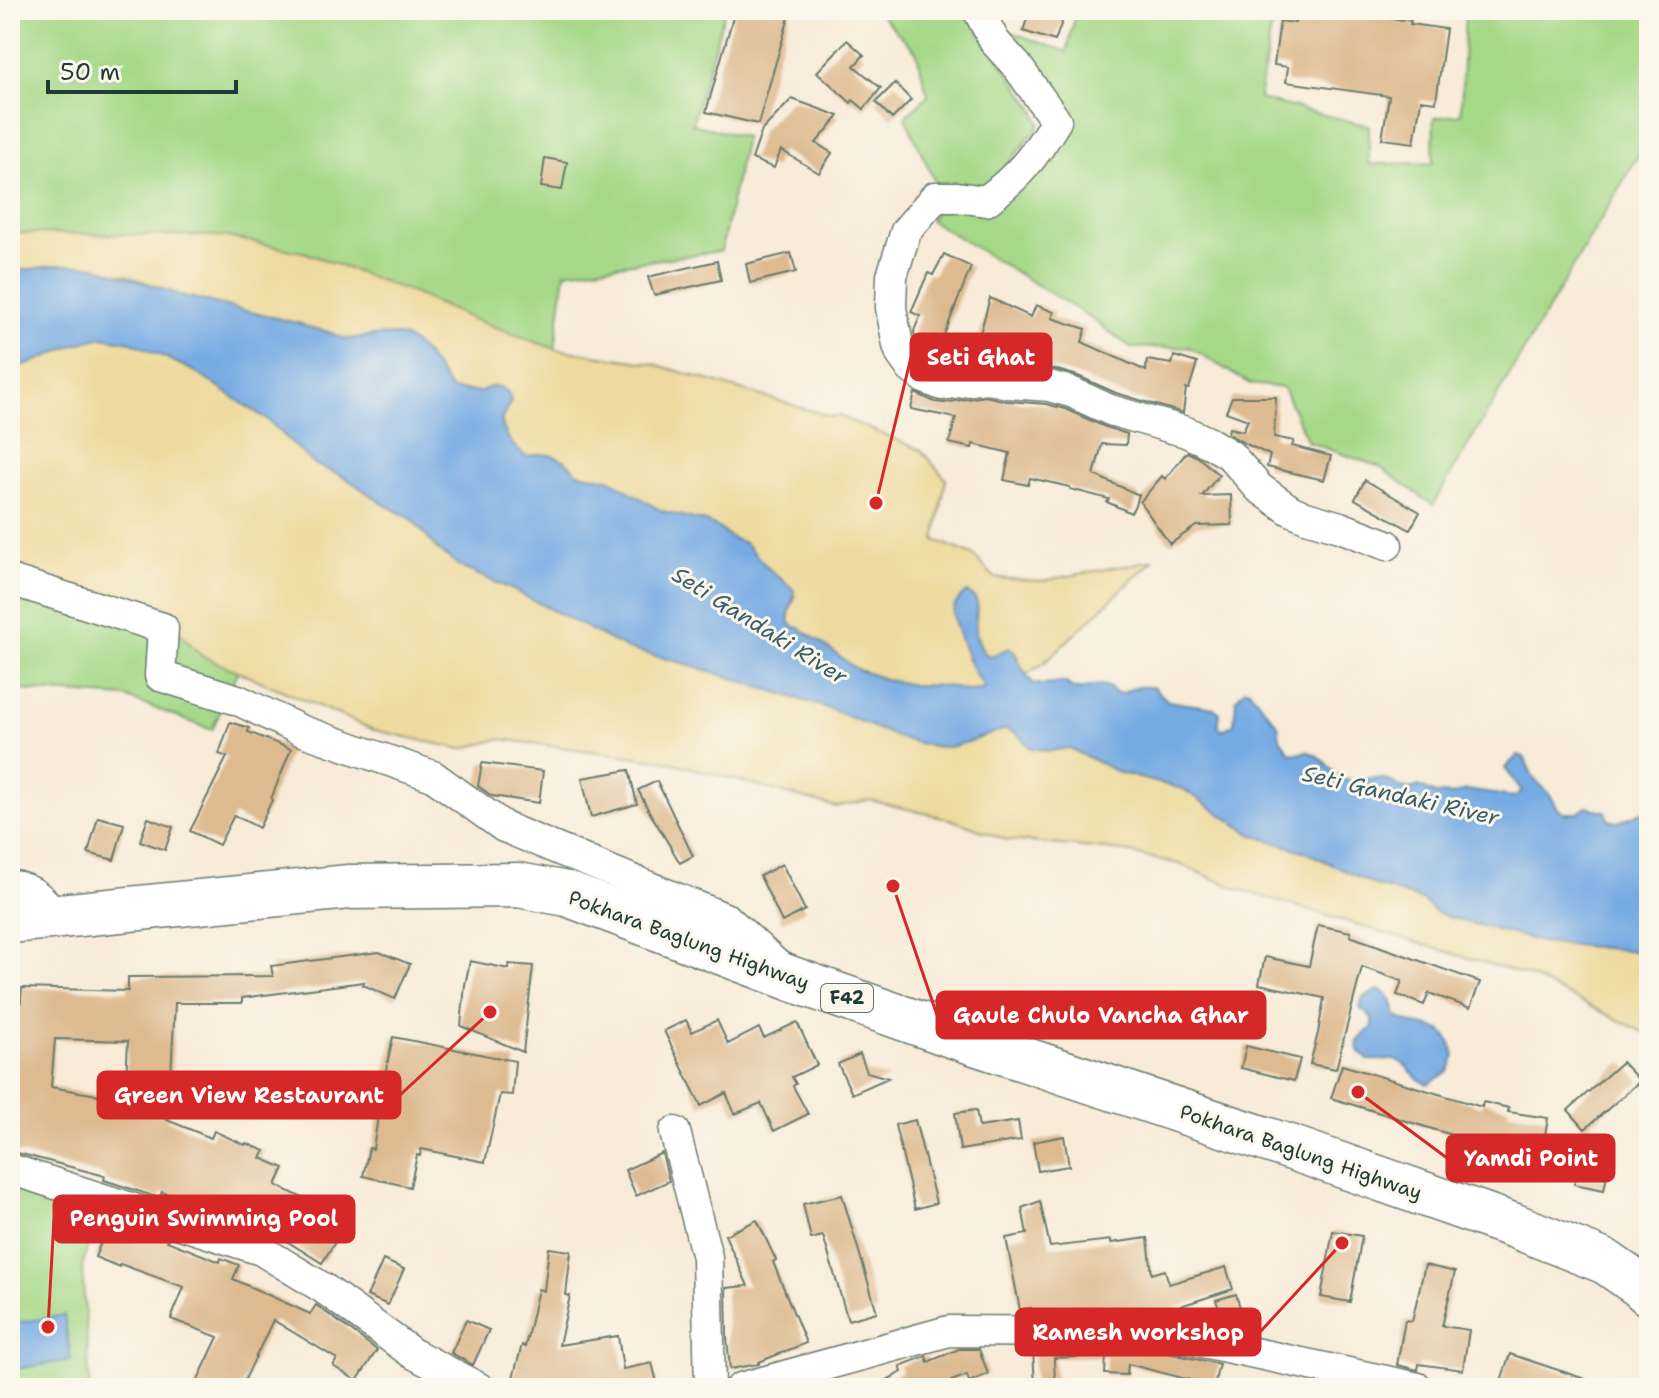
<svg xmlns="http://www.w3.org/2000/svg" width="1659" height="1398" viewBox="0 0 1659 1398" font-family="'Shantell Sans',sans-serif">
  <rect width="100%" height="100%" fill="#fbf7ec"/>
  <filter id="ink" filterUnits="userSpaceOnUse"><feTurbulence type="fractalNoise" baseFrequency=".0125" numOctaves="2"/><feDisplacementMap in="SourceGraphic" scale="16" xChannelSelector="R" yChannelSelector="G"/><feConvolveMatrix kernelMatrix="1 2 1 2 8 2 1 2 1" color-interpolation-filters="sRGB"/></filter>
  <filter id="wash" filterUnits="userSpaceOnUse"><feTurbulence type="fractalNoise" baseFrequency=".006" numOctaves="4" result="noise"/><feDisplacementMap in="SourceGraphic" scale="32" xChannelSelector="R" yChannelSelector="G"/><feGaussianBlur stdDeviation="1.8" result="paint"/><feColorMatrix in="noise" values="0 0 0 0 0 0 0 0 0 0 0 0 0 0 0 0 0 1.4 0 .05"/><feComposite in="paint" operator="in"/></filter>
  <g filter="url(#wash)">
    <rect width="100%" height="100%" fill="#f8ebd8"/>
    <path fill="#a5d887" stroke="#628a5e" stroke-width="2" d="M10 10H725L692 124 745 137 721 251 565 272 555 349 472 319 408 291 306 253 222 236 10 233Z
      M876 10H958L972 21 1035 110 1040 125 984 194 937 186 905 117 928 95 916 51Z
      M1076 10H1274L1259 99 1369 126V164L1433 163 1434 118 1461 114 1465 10H1649V137L1433 505 1380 467 1308 442 1283 388 1250 384 1189 347 1132 348 1083 313 930 220 941 203 989 211 1068 118 1003 29 1067 52Z
      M10 573 163 615 202 656 238 671 212 730 125 697 10 689Z
      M10 1187 97 1211 82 1267 90 1388H10Z"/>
    <path fill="#eeda9e" stroke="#868c69" stroke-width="2" d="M10 233 222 236 306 253 408 291 472 319 555 349 654 364 829 416H839L921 450 946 479 935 540 973 555 995 578 1042 581 1153 560 1044 663 1026 675 1014 651 1009 649 991 656 985 654C975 639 974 625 978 607L953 614 974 673 983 683 984 690 966 691 947 686 912 685 888 680 858 670 813 637 800 628 793 627 789 623 788 616 795 597 790 586 769 569 745 543 733 539 717 527 656 509 609 479 578 473 564 460 541 454 527 457C512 447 505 436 501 420L511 401 481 392 451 390 426 354 394 335 369 336 348 339 338 337 326 331 313 330 301 324 180 295 127 275 59 265 10 272Z
      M102 337 132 342 194 371 269 421 314 464 346 478 385 505 405 515 412 519 437 549 462 568 511 589 628 649 691 665 821 706C862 719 902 746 946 747 959 747 991 733 1005 729L1016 733 1031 748 1050 751 1069 748 1120 773 1183 789 1253 835 1306 852 1375 885 1422 900 1434 911 1448 917 1541 942 1627 950 1649 954V1035L1528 976 1238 889 1179 864 1116 850 1007 840 950 819 869 800 836 807 666 761 500 739 461 749 374 730 202 656 163 615 10 573V368L32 363 74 345Z"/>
    <path fill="#76aae3" stroke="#4a748c" stroke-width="2" d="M59 265 95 266 180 295 301 324C310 329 316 328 325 331 334 333 340 339 349 339 363 338 393 332 405 338 427 349 436 372 451 390L481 392C494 382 507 385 511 401L501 420C505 436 512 447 527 457L541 454 552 455 564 460 578 473 609 479 662 511 706 522 717 527 733 539 745 543 769 569 794 590C795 604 783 615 793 627L800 628 813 637 858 670 888 680 912 685 947 686 966 691 984 690C983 682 979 680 975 674 970 665 953 623 953 613 953 604 960 598 966 592 984 601 975 607 975 621 974 633 979 645 985 654L991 656 1009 648 1014 651 1026 675 1033 683 1043 685 1065 682C1082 698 1088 681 1106 686 1113 688 1114 695 1123 693 1127 692 1130 688 1134 688 1140 686 1147 687 1153 687L1168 701 1214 708 1220 713 1218 727 1223 730 1234 724 1236 699 1245 689H1248L1278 725 1280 738 1290 753 1299 754 1306 751C1327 758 1325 766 1341 778 1350 784 1367 777 1378 778 1396 779 1399 795 1419 786L1435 794 1453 795 1466 790 1514 797 1522 791 1505 768 1518 755 1524 757 1534 779 1549 793 1558 809 1565 813H1578L1586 807 1606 811 1609 820 1618 822 1649 809V954L1627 950 1541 942 1448 917 1434 911 1422 900 1375 885 1306 852 1253 835 1183 789 1120 773 1069 748 1050 751 1031 748 1016 733 1006 729C991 733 960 747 946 747 903 746 861 719 821 706L691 665 628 649 511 589 463 568 437 549 412 519 385 505 346 478 314 464 269 421 194 371 132 342 102 337 74 345 32 363 10 368V272Z
      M1378 990C1394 996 1391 1002 1396 1016 1422 1034 1444 1014 1455 1056L1448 1072 1428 1084C1411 1078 1413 1070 1402 1063 1393 1057 1378 1061 1368 1060 1350 1045 1357 1039 1373 1027L1372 1018 1360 1008 1363 998Z
      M64 1315 71 1360 10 1370V1324Z"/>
    <g id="blocks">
      <path fill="#ddba8f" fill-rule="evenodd" d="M735 10H791L758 124 706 112Z
        M1030 10H1061L1059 17 1063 19 1055 41 1023 31Z
        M1297 10H1328L1411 21 1410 24 1446 29 1436 102 1421 100 1414 143 1382 139 1389 96 1286 82 1288 67 1274 65 1280 21 1295 23Z
        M847 40 864 55 854 66 881 88 864 109 853 100 851 103 817 72Z
        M895 83 911 100 892 119 876 102Z
        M792 99 839 116 816 143 832 153 819 173 781 150 774 168 752 159 762 130Z
        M545 158 567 162 562 190 541 187Z
        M791 253 796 272 750 283 746 264Z
        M944 254 971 267 939 348 915 338 914 331 920 316 911 312 928 273 933 275Z
        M717 261 721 280 654 295 648 277Z
        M990 298 1031 317 1036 305 1054 312 1052 318 1086 329 1082 342 1146 371 1147 360 1172 364 1174 356 1197 363 1189 389 1186 388 1183 413 1116 393 1078 376 1054 369 1011 365 988 360 972 362Z
        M915 393 935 402 944 403 985 396 1007 401 1046 404 1065 409 1103 426 1127 434 1126 445 1102 444 1094 475 1139 495 1135 505 1131 513 1107 502 1109 499 1070 489V487L1030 478 1028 485 1004 480 1010 453 973 444 972 448 949 443 956 418 911 409Z
        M1232 397H1276L1274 437 1294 441 1292 446 1331 456 1324 480 1267 467 1270 455 1244 443 1228 433 1229 428 1243 431 1248 420 1226 412Z
        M1187 452 1198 457 1219 475 1202 496 1231 495 1232 525 1196 526 1170 544 1140 502 1162 476 1165 479Z
        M1365 480 1420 512 1410 530 1355 499Z
        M230 722 249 728 248 732 291 749 271 799 272 800 259 828 234 815 219 845 190 831 227 757 219 754Z
        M482 763 543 771 539 803 492 796 478 786Z
        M629 770 637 804 591 817 582 778Z
        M657 781 693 856 680 863 649 811 638 790Z
        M98 817 124 824 114 860 88 853Z
        M148 818 173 827 165 850 140 841Z
        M782 864 805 910 782 922 760 876Z
        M1318 925 1351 932 1350 936 1480 982 1470 1008 1429 993 1424 1005 1397 995 1402 981 1362 967 1336 1069 1310 1064 1318 1033 1324 998 1259 984 1265 957 1309 966Z
        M379 952 410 964 395 999 363 985 364 982 242 998V1003H175L171 1076H169L167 1120 211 1138 214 1131 245 1145 246 1143 265 1151 261 1158 284 1168 276 1185 325 1209 347 1223 322 1263 264 1227 213 1206 211 1210 162 1192 159 1198 104 1180 105 1176 10 1151V1007L20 1009 22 988 128 991V977L273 976 271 966ZM55 1039 128 1041 125 1100 51 1087Z
        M470 961 509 969V964L533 966 523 1052 461 1026 465 985Z
        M686 1020 692 1032 717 1020 728 1044 759 1028 764 1038 797 1022 817 1065 792 1077 796 1084 793 1086 808 1114 774 1131 761 1103 735 1114 726 1093 701 1106 664 1031Z
        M393 1037 515 1061 512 1095 500 1094 485 1162 421 1149 420 1156 417 1155 410 1187 363 1176 369 1148 373 1149 381 1098H380Z
        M1246 1046 1300 1059 1294 1081 1241 1068Z
        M860 1054 867 1072 888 1078 852 1094 838 1064Z
        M1622 1062 1640 1081 1585 1129 1568 1110Z
        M1342 1065 1482 1107 1483 1102 1509 1108 1508 1112 1548 1118 1538 1177 1503 1172 1504 1168 1471 1161 1475 1142 1331 1098Z
        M976 1110 979 1127 1018 1121 1021 1140 960 1150 955 1113Z
        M915 1120 936 1203 915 1209 895 1125Z
        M1064 1136 1069 1166 1038 1171 1033 1142Z
        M1582 1148 1611 1154 1604 1190 1574 1184Z
        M662 1153 669 1181 636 1196 625 1170Z
        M842 1195 877 1312 848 1320 823 1236 811 1239 803 1204Z
        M1040 1201 1050 1247 1111 1240V1243L1148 1238 1152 1274 1165 1270 1169 1284 1226 1267 1233 1289 1156 1314 1031 1313V1308L1020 1310 1006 1238 1027 1234 1022 1208Z
        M110 1220 168 1239 167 1241 220 1262 221 1258 239 1265 233 1279 310 1314 316 1305 377 1350 357 1381 333 1366 337 1359 273 1320 241 1388H194L218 1337 171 1319 184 1287 120 1264 119 1267 95 1257Z
        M757 1220 776 1260 773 1262 806 1343 759 1362V1364L730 1369 727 1338 726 1288 748 1286 725 1235Z
        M1333 1231 1362 1236 1350 1302 1321 1297Z
        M549 1248 571 1251 566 1295 570 1296 559 1345 618 1336 623 1369 652 1363 657 1382 632 1388H522L511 1385 522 1345 525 1347 538 1289 544 1291Z
        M383 1260 404 1269 388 1305 367 1296Z
        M1425 1265 1455 1272 1442 1326 1469 1330 1463 1370 1419 1364 1418 1370 1397 1365 1405 1320 1412 1321Z
        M1236 1294 1247 1332 1245 1333 1225 1328 1216 1300Z
        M466 1320 489 1330 473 1365 451 1353Z
        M959 1349H979L988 1374 969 1382 967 1375 933 1388H872L902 1372 900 1366 926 1356 928 1362Z
        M1033 1349 1154 1350 1219 1364 1214 1386 1128 1364 1127 1375 1105 1374 1106 1356 1054 1358 1055 1386 1035 1387Z
        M1510 1354 1600 1384V1388H1523L1501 1381Z"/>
    </g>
  </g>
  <g filter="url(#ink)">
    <use href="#blocks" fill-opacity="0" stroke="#6b7a6d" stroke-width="2"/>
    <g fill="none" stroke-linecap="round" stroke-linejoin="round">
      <g stroke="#6b7a6d" stroke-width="33">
        <path id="minor" d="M978 10 995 42 1017 66 1056 121C1034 157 1020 175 986 201L957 197H935L906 231 892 276 891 308 898 345 901 354 911 368 924 378 942 385 985 378 1008 383 1049 386 1071 392 1110 410 1186 432 1210 443 1230 455 1259 488 1290 510 1306 517 1340 527 1387 545
          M10 580 163 628 160 676 238 700 300 730 433 776 504 827 727 919 778 966
          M10 885C34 889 42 899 58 917
          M675 1132 707 1257 710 1388
          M10 1169 261 1250 323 1288 412 1353 479 1388
          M741 1388 949 1331 1156 1332 1418 1388"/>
      </g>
      <g stroke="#6b7a6d" stroke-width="47">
        <path id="highway" d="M10 921 349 887 518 885 567 894 792 979 951 1035 1295 1149 1515 1226 1606 1262 1639 1285 1649 1294"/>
      </g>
      <use href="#minor" stroke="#fff" stroke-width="30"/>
      <use href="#highway" stroke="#fff" stroke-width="44"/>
    </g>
  </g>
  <g text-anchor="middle" stroke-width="6" stroke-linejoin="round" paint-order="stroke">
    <rect fill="#fbf7ec" stroke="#61756b" stroke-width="2" x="821" y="984" width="52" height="28" rx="6"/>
    <g font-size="18" font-weight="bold" fill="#1f3d34">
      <text x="847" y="1004">F42</text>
    </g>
    <g font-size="20" fill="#1f3d34" stroke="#fbf7ec">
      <text transform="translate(689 940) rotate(20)" y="7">Pokhara Baglung Highway</text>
      <text transform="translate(1301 1152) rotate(19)" y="7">Pokhara Baglung Highway</text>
    </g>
    <g font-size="22" font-style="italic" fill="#395e69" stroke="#fbf7ec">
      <text transform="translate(760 625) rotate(32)" y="8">Seti Gandaki River</text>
      <text transform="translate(1401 795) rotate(13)" y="8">Seti Gandaki River</text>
    </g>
  </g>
  <path fill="none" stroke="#d62828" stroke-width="3" d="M876 503L911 357M893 886L937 1015M490 1012L400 1095M1358 1092L1447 1158M48 1327L54 1219M1342 1243L1260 1332"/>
  <g fill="#d62828" stroke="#fbf7ec" stroke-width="3">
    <circle cx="876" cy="503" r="8"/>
    <circle cx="893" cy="886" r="8"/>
    <circle cx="490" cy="1012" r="8"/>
    <circle cx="1358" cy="1092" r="8"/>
    <circle cx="48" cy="1327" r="8"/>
    <circle cx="1342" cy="1243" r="8"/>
  </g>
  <g fill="#d62828" stroke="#d62828" stroke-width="3">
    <rect x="911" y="334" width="140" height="46" rx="8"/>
    <rect x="937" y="992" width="328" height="46" rx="8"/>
    <rect x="98" y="1072" width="302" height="46" rx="8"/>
    <rect x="1447" y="1135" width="167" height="46" rx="8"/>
    <rect x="54" y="1196" width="300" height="46" rx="8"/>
    <rect x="1016" y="1309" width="244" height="46" rx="8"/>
  </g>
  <g font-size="22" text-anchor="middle" font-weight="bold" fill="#fff">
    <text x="981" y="365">Seti Ghat</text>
    <text x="1101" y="1023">Gaule Chulo Vancha Ghar</text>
    <text x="249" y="1103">Green View Restaurant</text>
    <text x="1531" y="1166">Yamdi Point</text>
    <text x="204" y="1226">Penguin Swimming Pool</text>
    <text x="1138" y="1340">Ramesh workshop</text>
  </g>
  <rect width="1659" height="1398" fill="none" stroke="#fbf7ec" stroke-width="40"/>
  <path d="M48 80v12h188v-12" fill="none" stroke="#1f3d34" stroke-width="4"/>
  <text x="60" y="80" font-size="24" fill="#1f3d34" stroke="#fbf7ec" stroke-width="6" paint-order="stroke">50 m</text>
</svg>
